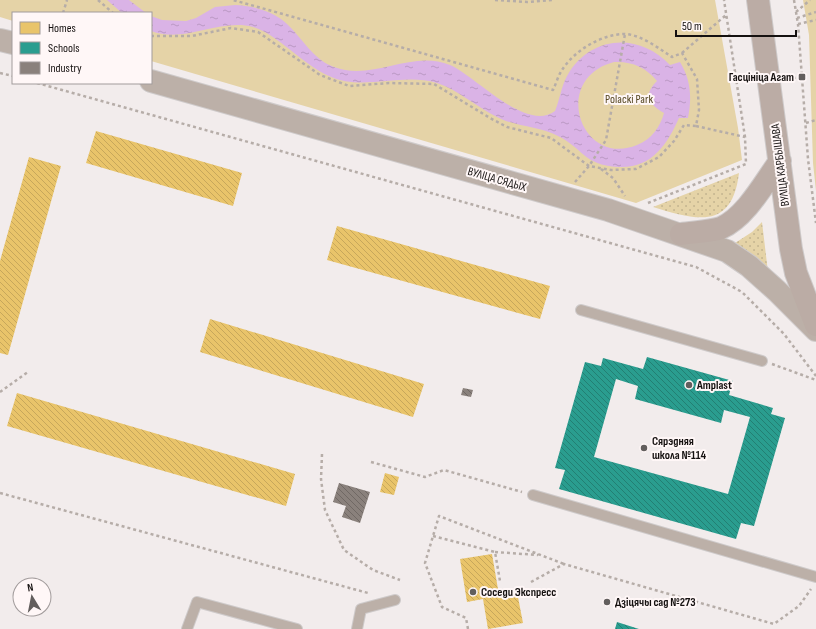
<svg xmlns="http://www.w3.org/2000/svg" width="816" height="629" viewBox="0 0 816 629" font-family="'Sofia Sans Condensed',sans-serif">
  <defs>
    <pattern id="grass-dots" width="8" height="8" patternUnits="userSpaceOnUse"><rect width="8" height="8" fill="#e5d3a7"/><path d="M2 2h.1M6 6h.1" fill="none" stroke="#c4b48f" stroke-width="1.8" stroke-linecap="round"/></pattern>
    <pattern id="water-ripples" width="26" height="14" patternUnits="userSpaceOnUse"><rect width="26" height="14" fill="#dab3e6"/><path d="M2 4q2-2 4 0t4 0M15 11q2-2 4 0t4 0" fill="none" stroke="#ba99c4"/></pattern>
    <pattern id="homes-back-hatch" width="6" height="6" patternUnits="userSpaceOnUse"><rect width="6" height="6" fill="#e9c46a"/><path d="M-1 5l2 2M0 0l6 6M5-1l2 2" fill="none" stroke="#c7a75b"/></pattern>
    <pattern id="schools-back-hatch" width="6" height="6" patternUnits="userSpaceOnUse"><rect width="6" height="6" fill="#2a9d8f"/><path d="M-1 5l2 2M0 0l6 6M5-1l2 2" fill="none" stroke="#237f73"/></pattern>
    <pattern id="industry-back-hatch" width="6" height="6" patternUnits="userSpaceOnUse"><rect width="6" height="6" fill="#8a817c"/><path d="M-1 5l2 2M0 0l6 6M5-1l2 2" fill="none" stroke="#706864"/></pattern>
  </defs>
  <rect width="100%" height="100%" fill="#f2ecec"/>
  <path fill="url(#grass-dots)" d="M739 173C732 231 696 220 653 207Z
    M762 222 768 272 732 245 752 232Z"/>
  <path fill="#e5d3a7" d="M0 0H715L738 128 742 160 636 203 151 61V13H13V21L0 17Z
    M803 0H816V191L813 163 809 35Z"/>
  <path fill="url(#water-ripples)" fill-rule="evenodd" d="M107 0H129L146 13H122Z
    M235 5C257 6 278 13 292 29 306 44 315 60 334 67 373 82 411 49 450 65 476 76 526 133 555 111 560 99 561 87 567 76 590 35 639 32 670 65L680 62C691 80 692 98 688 118H679C667 145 651 169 618 167 583 165 583 148 558 136 539 126 516 127 497 117 477 107 458 90 437 83 401 72 363 92 329 76 303 65 277 34 253 27 219 18 185 44 151 31V16L162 20 186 21 196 18 215 7ZM614 62C631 61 646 67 657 81 643 95 648 104 664 113 660 127 652 139 637 145 581 168 550 79 614 62Z"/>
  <path fill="url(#homes-back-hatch)" d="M96 131 242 173 233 206 86 163Z
    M29 157 61 166 8 355 0 353V261Z
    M337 226 550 286 540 319 327 260Z
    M210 319 424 384 413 417 200 352Z
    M17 393 295 474 286 506 7 426Z
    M385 473 399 477 394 495 380 492Z
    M492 554 499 595 517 592 523 623 488 629 483 599 467 602 460 559Z"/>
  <path fill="url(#schools-back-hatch)" fill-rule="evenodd" d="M647 357 733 381 729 395 773 408 771 414 785 418 754 526 741 523 736 539 559 489 565 470 555 468 585 362 601 366 603 358 643 369ZM616 379 638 386 635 399 721 423 724 410 750 417 728 494 594 457Z
    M617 622 639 629H615Z"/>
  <path fill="url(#industry-back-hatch)" d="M463 388 473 390 471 397 461 395Z
    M339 483 370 492 360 523 342 517 346 506 333 502Z"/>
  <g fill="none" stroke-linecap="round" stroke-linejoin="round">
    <g stroke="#cecaca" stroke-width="12">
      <path id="service" d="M581 310 762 361
        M533 495 816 577
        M187 629 197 602 297 629
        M357 629 361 609 395 600"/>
    </g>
    <g stroke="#cecaca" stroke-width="24">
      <path id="tertiary" d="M0 40 13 43
        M151 81 608 210 727 251 749 266 777 291 816 330"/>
    </g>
    <g stroke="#cecaca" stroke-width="24">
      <path id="secondary" d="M758 0 791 249 796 273 816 325
        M681 234C693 232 709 232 721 228 746 217 764 183 780 161"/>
    </g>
    <path stroke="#b6ada8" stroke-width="2.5" stroke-dasharray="3 3" stroke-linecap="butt" d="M98 0 113 13
      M495 0 527 2 553 0
      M794 0 798 24 808 159 816 223
      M796 12 810 0
      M63 13 67 0
      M797 18 816 12
      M798 24 816 20
      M151 36H192L231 28 258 32 320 75 349 86 389 83 434 84 490 118 507 127 551 138 589 166 611 170 636 169 659 157 674 141 684 125 696 126 699 110 697 79 682 53 672 57C658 48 642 35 625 34 601 34 574 51 562 70 558 76 556 84 553 90L233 0
      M682 53 726 15
      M0 73 13 76
      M787 79 802 77
      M37 83 696 267 742 292 784 334 816 376
      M806 123 816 120
      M696 126 745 137
      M601 169 613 178 625 196
      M575 182 589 166 606 140 625 34
      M648 203 746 164 745 137 724 0
      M772 364 816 380
      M0 392 28 372
      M322 454 321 479 325 510 344 550 373 570 400 580
      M371 462 425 477 444 470 522 492
      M0 493 368 593
      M433 536 495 552 500 581
      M495 552 538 555
      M531 582 564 564 774 624 799 606 811 589
      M468 629 466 618 442 607 425 563 439 516 564 564"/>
    <use href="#service" stroke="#bcb0a8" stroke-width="10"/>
    <use href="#tertiary" stroke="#bcb0a8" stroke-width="22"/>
    <use href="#secondary" stroke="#bbaca5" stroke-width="22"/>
  </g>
  <g fill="#625e5d" stroke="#fff7f7" stroke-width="1.5">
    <rect x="798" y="73" width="8" height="8" rx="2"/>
    <circle cx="689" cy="385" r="4"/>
    <circle cx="644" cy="448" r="4"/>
    <circle cx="473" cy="592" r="4"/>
    <circle cx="607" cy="602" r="4"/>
  </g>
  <g text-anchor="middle" stroke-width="4" stroke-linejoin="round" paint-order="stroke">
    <g font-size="12" font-weight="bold" fill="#151110" stroke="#fff7f7" text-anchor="start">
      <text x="794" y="81" text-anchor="end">Гасцініца Агат</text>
      <text x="697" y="389">Amplast</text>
      <text x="652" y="445">Сярэдняя<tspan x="652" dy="14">школа №114</tspan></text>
      <text x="481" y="596">Соседи Экспресс</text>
      <text x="615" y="606">Дзіцячы сад №273</text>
    </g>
    <g font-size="12" fill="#53451f" stroke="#fff7f7">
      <text x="629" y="103">Polacki Park</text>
    </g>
    <g font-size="12" fill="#151110" stroke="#fff7f7">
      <text transform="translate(780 165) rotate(-97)" y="4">ВУЛІЦА КАРБЫШАВА</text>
      <text transform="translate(497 179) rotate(16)" y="4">ВУЛІЦА СЯДЫХ</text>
    </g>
  </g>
  <rect x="12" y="12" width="140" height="72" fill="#fff7f7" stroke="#a19b9b"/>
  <rect x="20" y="22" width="20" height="12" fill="#e9c46a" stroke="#a19b9b"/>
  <text x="48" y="32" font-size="12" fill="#151110">Homes</text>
  <rect x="20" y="42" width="20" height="12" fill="#2a9d8f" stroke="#a19b9b"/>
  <text x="48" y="52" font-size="12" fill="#151110">Schools</text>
  <rect x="20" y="62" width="20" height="12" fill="#8a817c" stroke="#a19b9b"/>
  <text x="48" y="72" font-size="12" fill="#151110">Industry</text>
  <g transform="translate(32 597) rotate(350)"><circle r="19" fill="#fff7f7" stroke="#a19b9b"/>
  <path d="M0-3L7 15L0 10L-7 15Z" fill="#625e5d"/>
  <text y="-6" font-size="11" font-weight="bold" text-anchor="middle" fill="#151110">N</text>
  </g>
  <path d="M676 30v6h120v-6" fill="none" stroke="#151110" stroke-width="2"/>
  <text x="682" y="30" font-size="12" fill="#151110" stroke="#fff7f7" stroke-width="3" paint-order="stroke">50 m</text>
</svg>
